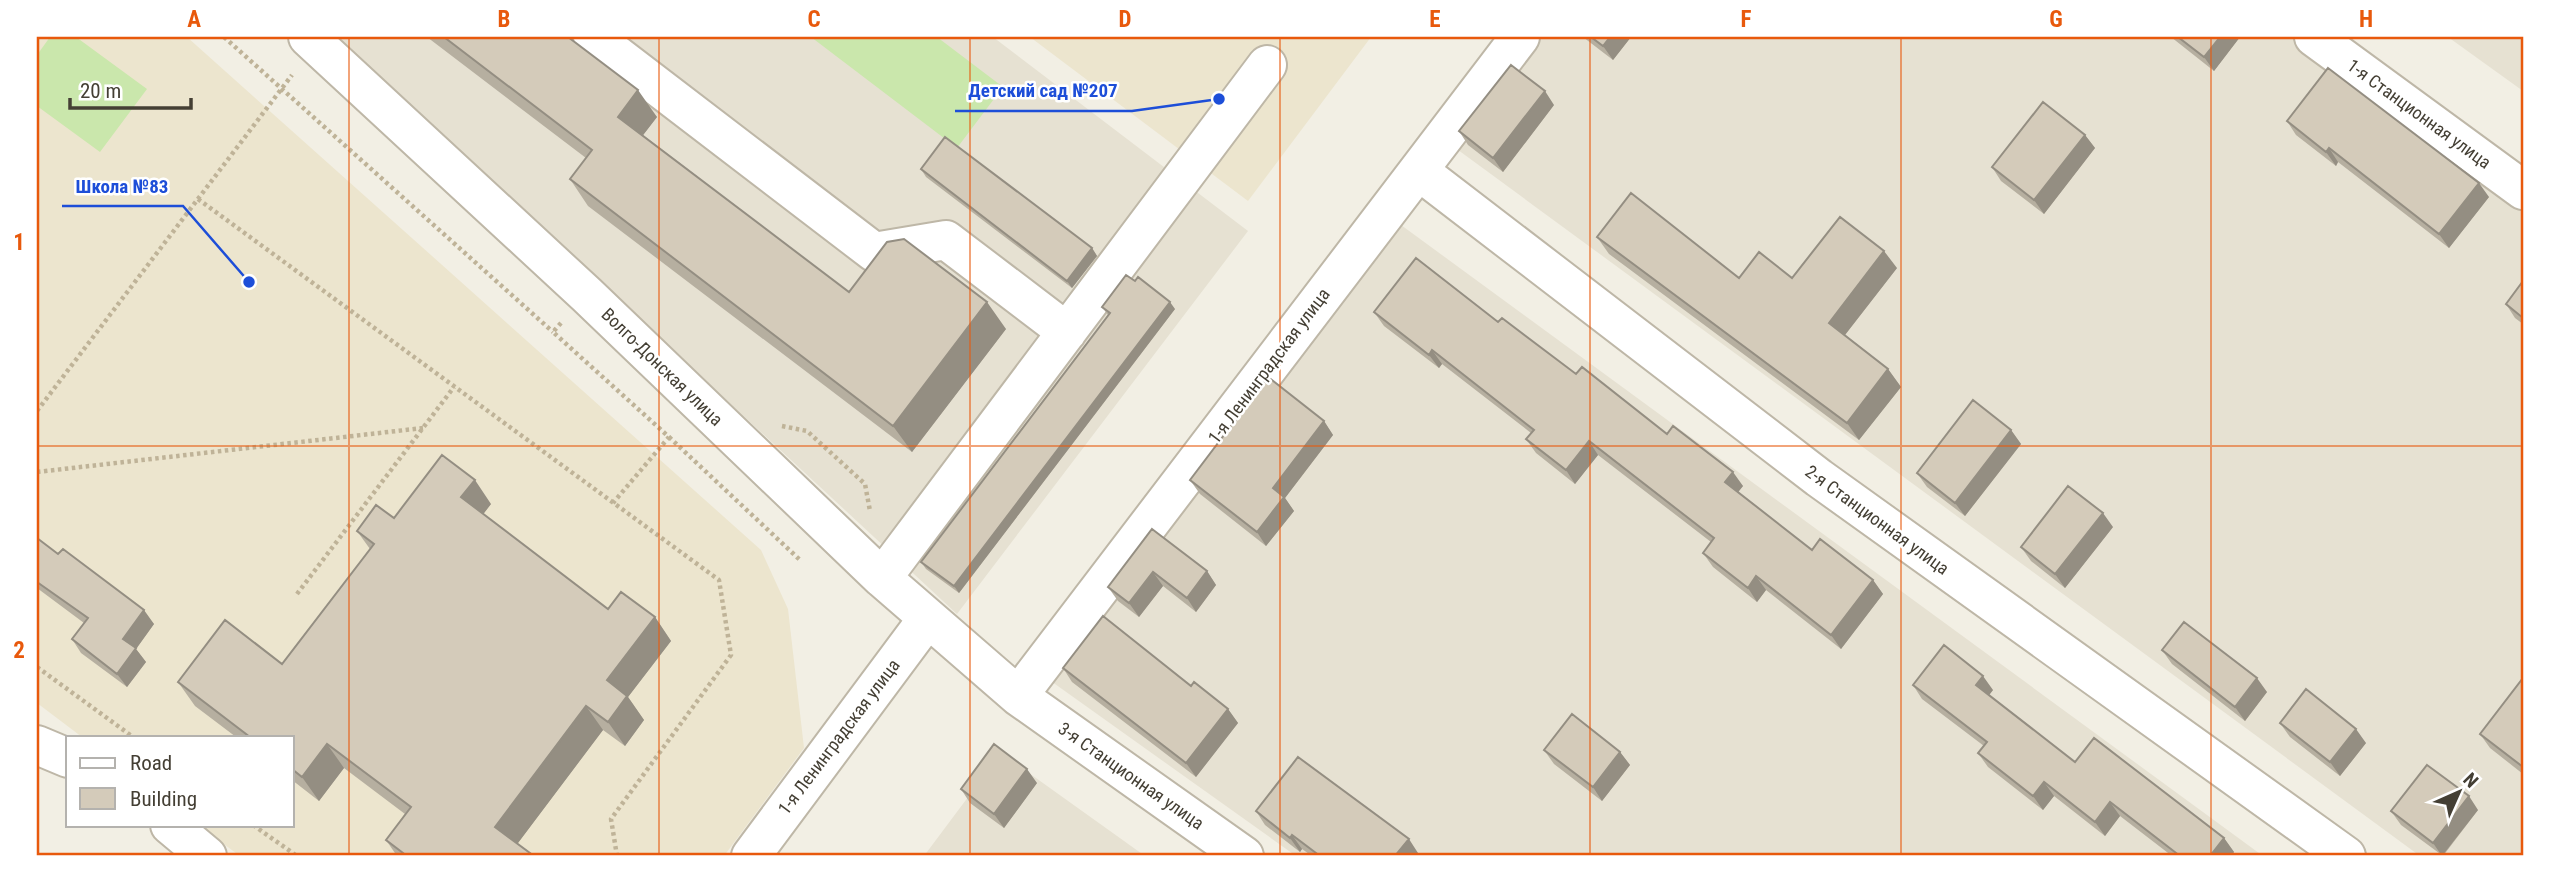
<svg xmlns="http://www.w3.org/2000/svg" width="2560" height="893" viewBox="0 0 2560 893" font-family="'Roboto Condensed',sans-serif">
  <rect width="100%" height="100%" fill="#f2efe4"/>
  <path fill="#e6e1d2" d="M335 37H993L1248 231 957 614Z
    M1538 37H2297L2523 202V856H2420L1454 147Z
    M2448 37H2523V91Z
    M1401 225 2263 856H1296L1048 679Z
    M1001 753 1145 856H924Z"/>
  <path fill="#ece5ce" d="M37 37H187L761 550 788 609 804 748 724 856H240L198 825H292V737H82L37 703Z
    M1030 37H1371L1248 201Z"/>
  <path fill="#cae7ac" d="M50 37H76L147 89 100 152 37 106V55Z
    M811 37H937L1003 87 957 148Z"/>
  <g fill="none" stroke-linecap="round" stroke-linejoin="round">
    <g stroke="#beb7a7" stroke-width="42">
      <path id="minor" d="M308 37 587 295 882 578 1018 696 1244 856
        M593 37 874 252 946 240 1067 332
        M2314 37 2523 190
        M1419 171 1819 478 2346 856
        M882 578 1267 65
        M1018 696 1520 37
        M37 745 68 758
        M170 825 207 856
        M751 856 928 618"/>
    </g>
    <path stroke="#bfb398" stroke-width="4.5" stroke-dasharray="3.5 3.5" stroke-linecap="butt" d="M224 37 553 332
      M198 199 719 580 731 655 611 819 617 856
      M561 323 553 332 669 437 613 503
      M37 411 292 75
      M782 426 807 431 865 484 870 511
      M669 437 800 560
      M37 472 423 428
      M297 594 454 387
      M37 667 133 737
      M253 825 297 856"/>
    <use href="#minor" stroke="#fff" stroke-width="38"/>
  </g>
  <path fill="#b6afa0" d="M427 37H568L657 117 643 135 849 292 1006 329 912 452 588 206 570 179 586 158Z
    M1583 37H1631L1613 60Z
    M2171 37H2240L2214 71Z
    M1554 105 1503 172 1468 145 1459 131Z
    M2287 121 2489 197 2449 248 2338 162 2336 166 2296 135Z
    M2085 135 2095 148 2044 214 2001 181 1992 167Z
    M921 169 1092 248 1097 256 1072 288 926 177Z
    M1597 237 1739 278H1792L1897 268 1845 335 1888 369 1901 387 1859 440 1609 254Z
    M2523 281V324L2515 318 2506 304Z
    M1102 307 1175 309 959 593 926 569 921 562 1108 315Z
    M1374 312 1498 322 1667 434 1743 486 1738 492 1812 550 1873 580 1883 594 1841 649 1766 590 1757 602 1713 567 1703 553 1711 542 1598 455 1575 484 1536 453 1526 439 1531 433 1442 364 1439 368 1384 326Z
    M1324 421 1333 435 1285 498 1294 511 1266 546 1200 494 1190 480Z
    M2011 430 2021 444 1965 516 1927 487 1917 473Z
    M491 504 483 514 608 609 655 617 671 641 628 697 644 720 625 746 603 730 517 844 534 856H397L386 840 405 814 344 768 319 801 292 780V737H236L195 706 178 682 282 664 370 549 357 531 394 518Z
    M2113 527 2065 588 2031 561 2021 547Z
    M1152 529 1207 571 1216 585 1196 612 1163 586 1139 617 1118 601 1108 587Z
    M37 538 154 624 136 649 146 662 127 687 81 653 72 639 84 623 37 588Z
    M2162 650 2267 692 2245 721 2172 664Z
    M1063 668 1191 686 1228 709 1238 723 1196 777 1072 682Z
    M2523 678V774L2490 748 2480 734Z
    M1913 685 1993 690 1989 695 2075 762 2224 838 2234 852 2231 856H2172L2120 816 2105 836 2054 796 2043 810 1988 767 1978 753 1984 746 1922 699Z
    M2280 723 2366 743 2340 776 2290 737Z
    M1544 750 1620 752 1630 765 1602 801 1554 764Z
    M1037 783 1004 828 970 803 961 789Z
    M2478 810 2443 856 2401 825 2391 811Z
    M1256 811 1418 853 1415 856H1312L1302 849 1300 852 1265 825Z"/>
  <path fill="#948e82" d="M1610 37H1631L1613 60 1603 46Z
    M2220 37H2240L2214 71 2204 57Z
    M638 90 657 117 637 143 618 117Z
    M1545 91 1554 105 1503 172 1493 158Z
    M2085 135 2095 148 2044 214 2034 200Z
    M2329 148 2338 162 2336 166 2326 152Z
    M2479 183 2489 197 2449 248 2439 234Z
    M1092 248 1097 256 1072 288 1067 281Z
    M1884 251 1897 268 1841 340 1829 323Z
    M987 302 1006 329 912 452 893 426Z
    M1170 302 1175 309 959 593 954 586Z
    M1432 350 1442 364 1439 368 1429 355Z
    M1888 369 1901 387 1859 440 1847 423Z
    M1324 421 1333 435 1285 498 1294 511 1266 546 1257 532 1273 488Z
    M2011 430 2021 444 1965 516 1955 503Z
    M1589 441 1598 455 1575 484 1566 470Z
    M1733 472 1743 486 1735 496 1725 482Z
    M475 480 491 504 478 521 461 497Z
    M2103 513 2113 527 2065 588 2055 574Z
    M1207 571 1216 585 1196 612 1187 598Z
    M1153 572 1163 586 1139 617 1129 603Z
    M1756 576 1766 590 1757 602 1748 588Z
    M1873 580 1883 594 1841 649 1831 635Z
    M144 610 154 624 136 649 146 662 127 687 117 674 123 639Z
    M655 617 671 641 628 697 644 720 625 746 608 722 607 680Z
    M1983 676 1993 690 1986 699 1976 685Z
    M2257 678 2267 692 2245 721 2235 707Z
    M586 706 603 730 512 851 495 827Z
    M1228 709 1238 723 1196 777 1186 763Z
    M2356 729 2366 743 2340 776 2330 762Z
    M327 744 344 768 319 801 302 777Z
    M1620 752 1630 765 1602 801 1593 787Z
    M1027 769 1037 783 1004 828 994 814Z
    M2044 782 2054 796 2043 810 2033 796Z
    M2469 796 2478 810 2442 856 2433 843Z
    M2110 802 2120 816 2105 836 2095 822Z
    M1292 835 1302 849 1300 852 1290 838Z
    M2224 838 2234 852 2231 856H2210Z
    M1409 839 1418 853 1415 856H1395Z"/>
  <path fill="#d4cbba" stroke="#948e82" stroke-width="2" d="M444 37H568L638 90 618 117 849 292 887 242 904 239 987 302 893 426 570 179 592 150Z
    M1591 37H1610L1603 46Z
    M2178 37H2220L2204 57Z
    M1511 65 1545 91 1493 158 1459 131Z
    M2328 68 2479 183 2439 234 2329 148 2326 152 2287 121Z
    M2043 102 2085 135 2034 200 1992 167Z
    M945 137 1092 248 1067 281 921 169Z
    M1631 193 1739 278 1759 252 1792 278 1840 217 1884 251 1829 323 1888 369 1847 423 1597 237Z
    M1416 258 1498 322 1502 318 1576 374 1582 367 1667 434 1673 426 1733 472 1725 482 1812 550 1820 539 1873 580 1831 635 1756 576 1748 588 1703 553 1714 538 1589 441 1566 470 1526 439 1534 430 1432 350 1429 355 1374 312Z
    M1126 275 1135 281 1138 277 1170 302 954 586 921 562 1110 313 1102 307Z
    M2523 281V318L2506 304Z
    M1268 377 1324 421 1273 488 1284 497 1257 532 1190 480Z
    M1973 400 2011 430 1955 503 1917 473Z
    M442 455 475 480 461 497 608 609 621 592 655 617 607 680 627 696 608 722 586 706 495 827 534 856H407L386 840 411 807 327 744 302 777 292 769V737H250L178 682 225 620 282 664 374 544 357 531 376 505 394 518Z
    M2068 486 2103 513 2055 574 2021 547Z
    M1152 529 1207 571 1187 598 1153 572 1129 603 1108 587Z
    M37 538 58 554 63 549 144 610 123 639 136 648 117 674 72 639 88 618 37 582Z
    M1103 616 1191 686 1194 682 1228 709 1186 763 1063 668Z
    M2184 622 2257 678 2235 707 2162 650Z
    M1944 645 1983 676 1976 685 2075 762 2094 738 2224 838 2210 856H2180L2110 802 2095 822 2044 782 2033 796 1978 753 1987 742 1913 685Z
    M2523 678V767L2480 734Z
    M2306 689 2356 729 2330 762 2280 723Z
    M1572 714 1620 752 1593 787 1544 750Z
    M994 744 1027 769 994 814 961 789Z
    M1298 757 1409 839 1395 856H1320L1292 835 1290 838 1256 811Z
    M2427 765 2469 796 2433 843 2391 811Z"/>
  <path fill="none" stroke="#e8590c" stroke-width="2" stroke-opacity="0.55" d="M349 37V856M659 37V856M970 37V856M1280 37V856M1590 37V856M1901 37V856M2211 37V856M37 446H2523"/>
  <g text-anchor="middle" stroke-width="5" stroke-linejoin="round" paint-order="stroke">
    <g font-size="18" fill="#443f34" stroke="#fff">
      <text transform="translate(2419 114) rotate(36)" y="6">1-я Станционная улица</text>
      <text transform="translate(1269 366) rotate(-53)" y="6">1-я Ленинградская улица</text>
      <text transform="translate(662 367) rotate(44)" y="6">Волго-Донская улица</text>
      <text transform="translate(1877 520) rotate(36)" y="6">2-я Станционная улица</text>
      <text transform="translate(839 737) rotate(-53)" y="6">1-я Ленинградская улица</text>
      <text transform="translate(1131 776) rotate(35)" y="6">3-я Станционная улица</text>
    </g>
  </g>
  <path fill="none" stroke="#1d4ed8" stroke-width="2.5" d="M1219 99L1132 111H955M249 282L183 206H62"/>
  <g fill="#1d4ed8" stroke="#fff" stroke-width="2.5">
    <circle cx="1219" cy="99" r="7"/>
    <circle cx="249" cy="282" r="7"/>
  </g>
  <g font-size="19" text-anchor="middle" font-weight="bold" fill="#1d4ed8" stroke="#fff" stroke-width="5" stroke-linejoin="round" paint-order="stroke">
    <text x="1043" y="97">Детский сад №207</text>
    <text x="122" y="193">Школа №83</text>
  </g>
  <rect width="2560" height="893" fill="none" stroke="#ffffff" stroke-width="77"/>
  <rect x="66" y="736" width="228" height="91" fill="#ffffff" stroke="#b4b2ae" stroke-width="2"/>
  <rect x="80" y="758" width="35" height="10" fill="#ffffff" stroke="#b4b2ae" stroke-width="2"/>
  <text x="130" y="770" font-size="21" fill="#443f34">Road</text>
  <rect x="80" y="788" width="35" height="21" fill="#d4cbba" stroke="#b4b2ae" stroke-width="2"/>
  <text x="130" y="806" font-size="21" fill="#443f34">Building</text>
  <g transform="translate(2459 792) rotate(45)" stroke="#ffffff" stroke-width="5" paint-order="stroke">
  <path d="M0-5L12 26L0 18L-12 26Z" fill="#443f34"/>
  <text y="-10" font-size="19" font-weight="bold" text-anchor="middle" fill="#443f34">N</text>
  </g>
  <path d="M70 98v10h121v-10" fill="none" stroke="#443f34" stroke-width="3.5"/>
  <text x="80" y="98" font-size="21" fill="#443f34" stroke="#ffffff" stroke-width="5" paint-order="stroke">20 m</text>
  <rect x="38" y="38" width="2484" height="816" fill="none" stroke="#e8590c" stroke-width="2.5"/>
  <g font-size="23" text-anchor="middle" font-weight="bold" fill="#e8590c">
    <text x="194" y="27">A</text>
    <text x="504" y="27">B</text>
    <text x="814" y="27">C</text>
    <text x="1125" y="27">D</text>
    <text x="1435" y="27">E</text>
    <text x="1746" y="27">F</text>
    <text x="2056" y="27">G</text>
    <text x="2366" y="27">H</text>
    <text x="19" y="250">1</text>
    <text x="19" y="658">2</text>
  </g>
</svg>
